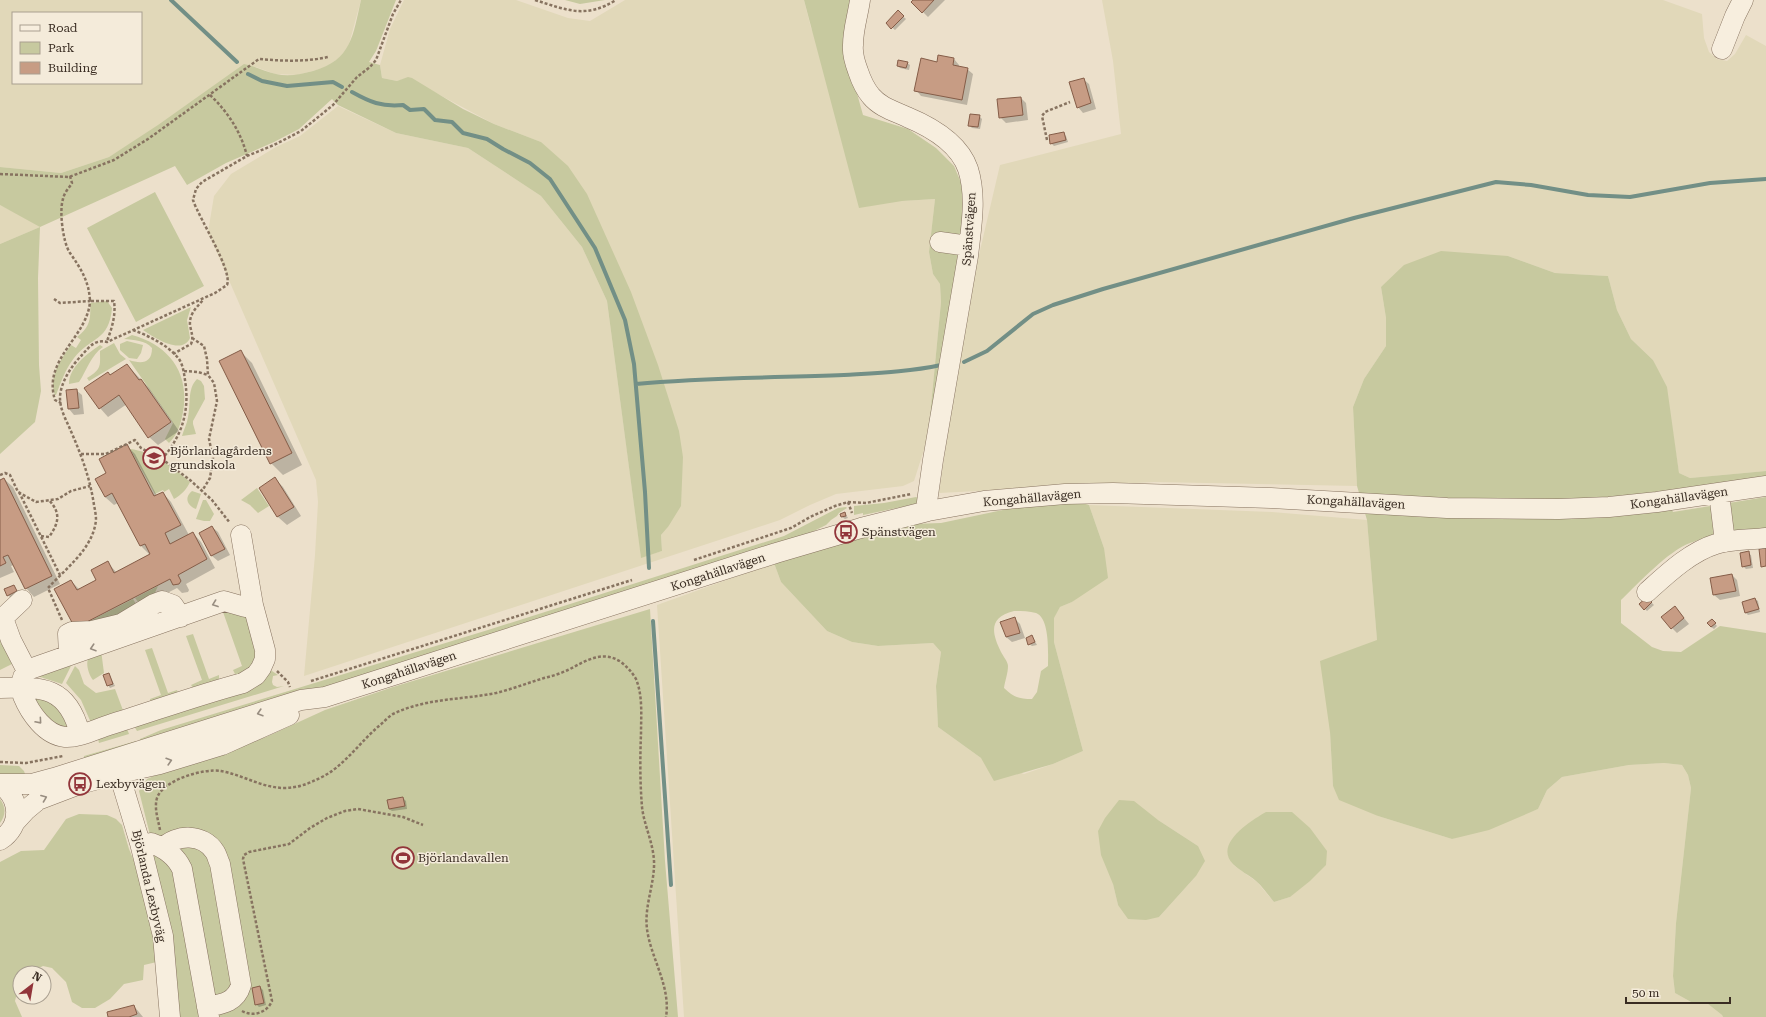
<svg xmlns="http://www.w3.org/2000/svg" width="1766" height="1017" viewBox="0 0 1766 1017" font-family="'Roboto Serif',serif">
  <rect width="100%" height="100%" fill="#ece0cb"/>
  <path fill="#e1d8b9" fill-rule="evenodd" d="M0 0H361L348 48 338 59 324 68 297 75 275 74 256 67 109 157 61 173 0 167ZM13 13H141V83H13Z
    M404 0H516L568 18 590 21 625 0H804L811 28 902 201 935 199 929 252 933 274 940 284 941 302 928 437 914 481 903 486 836 494 810 505 780 520 304 676 315 555 318 502 316 480 208 232 214 196 231 174 276 147 300 136 338 106 396 133 468 148 541 196 582 247 607 301 641 557 662 551 661 535 668 527 683 457 541 142 494 124 408 78 397 81 382 78 380 65 390 29Z
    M1102 0H1663L1702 14 1704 38 1709 52 1717 59 1727 61 1735 54 1746 35 1766 46V471L1690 478 1679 473 1666 388 1653 360 1631 339 1617 310 1608 276 1555 273 1508 256 1381 287 1386 318V346L1364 379 1353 407 1357 486 1154 482 939 493 964 319 1000 165 1121 134 1113 61Z
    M0 205 36 223 40 227 0 244Z
    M1089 505 1272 512 1367 520 1377 640 1330 732 1333 786 1378 816 1452 839 1538 809 1547 790 1562 777 1629 765 1664 763 1682 765 1688 775 1691 788 1676 923 1673 976 1675 993 1691 1002 1708 1004 1722 1015 1723 1017H684L657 605 774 563 781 582 827 631 852 642 878 646 933 643 941 652 936 686 938 727 981 758 1024 774 1053 764 1083 751 1054 642V617L1060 607 1072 602 1086 591 1104 548ZM1158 820 1198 846 1196 876 1159 917 1118 905 1113 884ZM1232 864 1290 897 1274 902 1257 882Z"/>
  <path fill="#c7c99f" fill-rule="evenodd" d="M361 0H396L376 51 369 62 380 65 382 78 397 81 408 77 412 78 463 109 494 124 541 142 568 166 587 194 631 292 658 365 679 431 683 457 681 506 668 527 661 535 662 551 641 558 607 301 582 247 541 196 468 148 396 133 338 105 332 99 299 129 274 142 226 163 187 185 175 166 40 227 38 278 39 365 41 391 35 422 0 454V244L40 227 0 205V167L61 173 109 157 158 125 244 64C255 66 265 72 276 74 289 77 301 74 313 71 352 60 353 35 361 0Z
    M565 0H605L580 4Z
    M804 0H852L851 72 863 115 908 129 936 148 954 166 965 192V223L928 437 941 302 940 284 933 274 929 252 935 199 902 201 859 208Z
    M155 192 204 286 136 322 87 228Z
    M1441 251 1508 256 1555 273 1608 276 1617 310 1631 339 1653 360 1667 387 1679 473 1690 478 1766 471V478L1664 493 1673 512 1766 497V530C1741 533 1714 533 1690 543 1668 551 1639 583 1621 600V623L1652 647 1663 651 1681 652 1720 626 1766 633V1017H1723L1722 1015 1708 1004 1691 1002 1675 993 1673 976 1676 923 1691 788 1688 775 1682 765 1664 763 1629 765 1562 777 1547 790 1538 809 1489 830 1452 839 1378 816 1339 800 1333 786 1330 732 1320 661 1377 640 1367 520 1357 486 1353 407 1364 379 1386 346V318L1381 287 1404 265Z
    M107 301 112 308C109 342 91 336 74 358 65 370 61 382 56 395H55C48 377 61 359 71 345L76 348 81 340 77 337C90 327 91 319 90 303Z
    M191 307 187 320 190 338C182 356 153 337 143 330Z
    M132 335C169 345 190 373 183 412 181 423 178 434 169 443L165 439 173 423 129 360C141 364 152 364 152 348 145 340 134 340 124 339Z
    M127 341 143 345 141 353 137 359 129 358 120 350V344Z
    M114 343 120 354 126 359 89 381 87 378C102 369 100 366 100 351Z
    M100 345 103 347C91 355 87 370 79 382L69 384C69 367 87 354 100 345Z
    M197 379 201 381 204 386 205 399 193 421V424L196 434 182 436C184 429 187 424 188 417 191 404 187 389 197 379Z
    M130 449C151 451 175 468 190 482 187 489 181 495 174 499L169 489 164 492 163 490 155 494Z
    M257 488 269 506 258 513 250 505 241 500Z
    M192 491 201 494 196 509C187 506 184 497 192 491Z
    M916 497 919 498 916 504 863 515V513L854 515V506L884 503Z
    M203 500H206L214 514 210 521H204L196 519Z
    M1082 503 1089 505 1104 548 1108 578 1072 602 1060 607 1054 618V642L1083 751 1053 764 994 781 981 758 938 727 936 686 941 652 933 643 878 646 852 642 827 631 781 582 774 563 912 524 941 523 1017 507ZM1014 611C1020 611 1029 611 1036 613 1050 618 1048 653 1048 666L1041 671 1037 692 1032 699C1019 699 1013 697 1004 688 1005 681 1008 673 1008 666 1008 662 1003 656 1001 652 991 632 989 617 1014 611Z
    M846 507 847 508 839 513 837 516 831 520 826 525 794 541 438 653 138 743 140 739 161 730 488 630 784 536 838 508Z
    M158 586 153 597 139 603 135 598Z
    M133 599 138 607 130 613 80 626Z
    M217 608 244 615 249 619 258 650 254 665 238 677 235 674 233 670 242 666 223 612Z
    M650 609 665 861 678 1017H178L175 960 170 935 150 866 152 843 139 791 147 779 169 769 266 737 325 710 393 687Z
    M193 634 209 679 219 675V681L193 688 191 685 202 680 186 636Z
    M0 640 12 664 0 670Z
    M152 648 168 693 177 690 178 693 151 703 150 699 161 695 145 650Z
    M101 650 104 673 93 680C88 674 84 660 91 654 93 652 98 651 101 650Z
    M72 664 62 684 34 675Z
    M75 666 79 670 84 684 96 693 115 689 124 713 92 725 81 700 66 683Z
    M269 669 278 675 273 676 272 682 273 685 277 687 284 686 137 731 133 724Z
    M30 695 53 698 72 728 51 724Z
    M126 726 129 734 99 743 97 735Z
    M136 741V743L84 759V756Z
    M0 765 19 766 24 771 27 780 0 775Z
    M0 799C6 807 6 815 0 823Z
    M1119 800 1134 801 1158 820 1198 846 1205 861 1196 876 1159 917 1146 920 1128 919 1118 905 1113 884 1101 855 1098 831 1105 818Z
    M1266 812H1292L1310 828 1327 851 1326 865 1310 881 1290 897 1274 902C1268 895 1263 887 1256 881 1249 875 1240 871 1233 864 1213 844 1252 820 1266 812Z
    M79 814 107 815 116 819 122 825 129 849 144 885 161 961 144 965 143 980 124 984 110 999 95 1008H82L72 1002 66 982 52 968 43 966 29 973H20V981L15 1001 22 1017H0V862L21 851 44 850 66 819Z"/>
  <path fill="#0003" d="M915 0H945L928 17 913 2Z
    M898 12 906 19 895 30 887 23Z
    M939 56 954 59 959 65V67L967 69 973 74 967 105 921 96 916 90 938 63Z
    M907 63 910 65 909 70 900 68 898 66Z
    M1083 79 1089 84 1096 109 1083 113 1078 107Z
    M1021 98 1026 103 1028 120 1006 123 1000 117Z
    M979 116 982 119 980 129 972 128 969 125Z
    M1063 133 1066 136 1068 142 1054 146 1051 143Z
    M241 352 252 363 302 465 283 475 271 463Z
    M127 365 149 388 179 431 158 445 149 437 127 404 108 417 100 408 111 376Z
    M76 390 82 395 84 414 74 415 69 409 67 391Z
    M127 446 135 454 157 496 163 493 171 502 189 535 193 533 201 542 215 568 186 584 189 590 188 592 182 593 177 588 84 636 71 581 80 590 98 580 108 563 117 573 150 555 141 546 118 503 114 505 105 497 107 473Z
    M4 479 13 487 60 584 34 597 26 588 14 565 11 566 14 572 0 578V481Z
    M275 479 283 487 301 516 287 525 278 517 260 488Z
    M845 513 848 518 845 519 842 517Z
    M212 527 218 532 230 555 218 561 212 556 200 533Z
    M1748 553 1751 555 1753 568 1746 569 1743 566Z
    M1732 575 1737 580 1740 596 1720 600 1714 595Z
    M14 586 19 594 11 598 8 595Z
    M1647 598 1654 605 1647 611 1640 604Z
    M1755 599 1758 601 1760 612 1748 615 1746 613Z
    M1675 607 1689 624 1677 633 1672 628Z
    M1014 618 1020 624 1025 638 1012 642 1006 637Z
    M1712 620 1717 626 1714 629 1711 627Z
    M1032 636 1037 645 1032 646 1029 644Z
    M109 674 115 686 110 688 108 685Z
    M403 798 406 801 407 809 392 811 389 809Z
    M260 987 263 990 266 1005 259 1007 256 1004Z
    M134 1006 143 1017H110Z"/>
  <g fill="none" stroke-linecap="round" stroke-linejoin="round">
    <path stroke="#728f86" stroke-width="4" d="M171 0 237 62
      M248 74 262 81 287 86 333 82 342 87
      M352 92C370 102 381 107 403 105L410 110 424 109 435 120 452 122 463 133 487 139 503 149 530 163 550 179 595 248 625 320 634 364 645 492 649 568
      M964 362 987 351 1033 314 1053 305 1103 289 1354 218 1496 182 1531 185 1588 195 1630 197 1710 183 1766 179
      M636 384C705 377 775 378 844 375 877 373 908 372 941 365
      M653 621 671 885"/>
  </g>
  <path fill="#c79c84" stroke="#855d48" d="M913 0H934L922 13 911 2Z
    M898 10 904 16 891 29 886 23Z
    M938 55 954 58 953 65 968 68 962 100 914 91 921 58 937 62Z
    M898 60 908 62 906 68 897 66Z
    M1084 78 1091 103 1077 108 1069 82Z
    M1021 97 1023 115 999 118 997 99Z
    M970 114 980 115 978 127 968 126Z
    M1064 132 1066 140 1050 144 1049 135Z
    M241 350 292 453 270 464 219 361Z
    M127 364 139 380 141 379 171 422 148 438 119 395 99 409 84 388 108 372 110 375Z
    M77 389 79 408 68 409 66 390Z
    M127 444 154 496 163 492 181 525 165 533 170 544 193 532 207 559 178 575 181 581 179 584 173 585 170 579 75 628 54 589 71 580 77 590 96 580 91 570 108 561 114 573 150 554 145 544 140 546 112 493 105 497 95 479 106 473 99 459Z
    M275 477 294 507 277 517 259 488Z
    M4 478 52 576 25 589 8 555 3 557 6 563 0 566V480Z
    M845 512 846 516 841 517 840 514Z
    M212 526 225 549 211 556 199 533Z
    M1766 548V566L1761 567 1759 549Z
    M1749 551 1751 565 1742 567 1740 553Z
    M1732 574 1736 591 1713 595 1710 578Z
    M14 585 17 591 7 596 4 589Z
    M1647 597 1652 602 1644 610 1639 604Z
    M1755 598 1759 609 1745 613 1742 602Z
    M1675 606 1684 618 1671 629 1661 617Z
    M1015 617 1020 633 1006 637 1000 622Z
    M1712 619 1716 623 1711 627 1707 623Z
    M1032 635 1035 642 1028 645 1026 638Z
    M109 673 113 684 107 686 103 675Z
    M403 797 405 806 389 809 387 800Z
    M260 986 264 1003 255 1005 252 988Z
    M134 1005 137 1014 129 1017H108L107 1012Z"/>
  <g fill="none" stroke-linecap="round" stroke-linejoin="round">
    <g stroke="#877360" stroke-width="21">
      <path id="minor" d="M860 0C858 15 853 29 853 45 852 54 855 63 858 71 861 80 865 89 871 96 880 107 894 111 907 117 931 127 959 143 968 169 977 197 971 228 968 256L933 460 927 502 928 511
        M1722 49 1735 16 1743 0
        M940 242 969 246
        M1719 493 1725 542
        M241 535 253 605 265 650V659L261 668 256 675 243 683C198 695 154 711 109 725 96 729 79 738 65 737 45 735 30 713 23 696 20 686 21 674 30 669L224 601 245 607 253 605
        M1647 592C1667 574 1690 552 1716 544 1732 539 1750 540 1766 538
        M22 600 3 618 11 640 27 671
        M69 655 68 634 72 632 92 631 121 624 154 604 162 601 173 605 181 617
        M0 688C43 686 68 687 80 734
        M115 760 140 843 163 936 170 1017
        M0 784C21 798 22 826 0 840
        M1 784H32L54 778 301 700 325 697 776 553 861 528 928 511 984 501 1065 494 1113 493 1271 498 1447 508 1559 509 1609 507 1657 502 1766 486
        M15 822 26 810 38 800 80 784 120 773 160 764 222 745 289 715
        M151 843C165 848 176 856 182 869L209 1017
        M163 848C176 834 203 833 215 852 217 855 218 860 220 864L241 985C236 1002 223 1004 207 1007"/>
    </g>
    <path stroke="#877360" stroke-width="2.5" stroke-dasharray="3 2" stroke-linecap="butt" d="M535 0C567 10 585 19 616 0
      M210 95C228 112 241 132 247 156
      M1047 140 1042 116 1045 112 1070 102
      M0 174 69 177 114 160 148 139 259 59C282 61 306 62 328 57
      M70 176 72 183C69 188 64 193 63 199 59 211 63 243 70 253 81 269 89 281 90 301H114C116 315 112 328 107 341
      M54 299 60 303 90 301C88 337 42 359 55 400L61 403
      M133 330C149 336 168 345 179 359 183 365 184 373 185 380 190 411 182 436 162 459
      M192 338 204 346 207 359 208 375 214 383 217 401 209 439 213 458 210 478 202 491
      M173 354 191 344C194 337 191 332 190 325 189 314 197 307 203 300
      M184 371 198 372 208 375
      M81 454H106L135 440 141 448 166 462 190 480 212 500 230 523
      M0 475 5 473 10 475 18 492 36 502 58 499 71 491 90 486
      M19 492 60 575
      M848 502 852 513
      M41 536 49 537C59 523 61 513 49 500
      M694 560 791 528 810 517 835 506 848 502 866 503 911 494
      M62 620 48 588C66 568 93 549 96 520 96 515 95 510 94 505 90 478 81 454 70 429 66 420 60 409 60 398 60 383 72 365 82 355 89 347 95 339 107 342L215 293 227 285C233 271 199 218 193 200L196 189 202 182 247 156 274 145 301 131 333 105 357 77 370 67 376 60 393 14 401 0
      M277 671 288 682 290 687
      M311 681 632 580
      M0 762 26 763 63 756
      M160 830C158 819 154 808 157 798 163 780 204 768 221 771 243 775 260 787 283 788 298 788 308 784 322 777 344 766 360 742 379 726 384 722 388 717 393 714 426 698 461 700 496 693 512 689 528 683 544 678 553 676 562 673 570 669 587 660 603 650 621 662 627 667 632 672 636 679 643 696 641 716 641 734 640 758 640 783 642 807 644 825 653 842 654 861 655 883 644 906 647 929 651 959 671 986 666 1017
      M242 1011C253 1017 267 1013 272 1001L243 859 244 855 249 852 289 844 310 828 327 818 345 811 358 809 403 817 423 825"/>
    <use href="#minor" stroke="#f7eede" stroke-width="20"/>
  </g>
  <defs><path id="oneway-chevron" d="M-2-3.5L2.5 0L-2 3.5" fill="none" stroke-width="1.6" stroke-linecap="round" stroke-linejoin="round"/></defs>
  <g stroke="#988d80">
    <use href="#oneway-chevron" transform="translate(215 604) rotate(160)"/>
    <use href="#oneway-chevron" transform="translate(93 648) rotate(162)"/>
    <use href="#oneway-chevron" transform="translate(260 713) rotate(163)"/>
    <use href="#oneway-chevron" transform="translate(39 721) rotate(49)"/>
    <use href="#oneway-chevron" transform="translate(169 761) rotate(-17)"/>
    <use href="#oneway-chevron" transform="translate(44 798) rotate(-21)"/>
  </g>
  <defs>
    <g id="school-ring" transform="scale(1.15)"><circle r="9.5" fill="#f4ebda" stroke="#92353a" stroke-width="1.5"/><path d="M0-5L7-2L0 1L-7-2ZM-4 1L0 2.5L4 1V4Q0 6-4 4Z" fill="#92353a"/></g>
    <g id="bus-ring" transform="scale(1.15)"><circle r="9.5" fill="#f4ebda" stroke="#92353a" stroke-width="1.5"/><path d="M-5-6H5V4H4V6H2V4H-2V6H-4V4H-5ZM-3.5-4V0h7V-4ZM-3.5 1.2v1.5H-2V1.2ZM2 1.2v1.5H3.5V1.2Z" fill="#92353a"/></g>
    <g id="stadium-ring" transform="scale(1.15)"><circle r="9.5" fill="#f4ebda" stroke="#92353a" stroke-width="1.5"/><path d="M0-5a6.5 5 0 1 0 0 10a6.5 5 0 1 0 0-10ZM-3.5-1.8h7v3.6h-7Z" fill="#92353a"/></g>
  </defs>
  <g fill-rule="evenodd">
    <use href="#school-ring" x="154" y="458"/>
    <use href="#bus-ring" x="846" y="532"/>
    <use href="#bus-ring" x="80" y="784"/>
    <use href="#stadium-ring" x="403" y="858"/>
  </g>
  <g text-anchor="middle" stroke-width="3" stroke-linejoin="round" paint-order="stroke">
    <g font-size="12" fill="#392c22" stroke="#f4ebda">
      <text transform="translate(969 229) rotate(-86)" y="4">Spänstvägen</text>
      <text transform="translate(1032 498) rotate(-5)" y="4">Kongahällavägen</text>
      <text transform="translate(1679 498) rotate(-8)" y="4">Kongahällavägen</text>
      <text transform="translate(1356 502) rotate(3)" y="4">Kongahällavägen</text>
      <text transform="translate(718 572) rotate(-18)" y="4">Kongahällavägen</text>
      <text transform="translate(409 670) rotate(-18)" y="4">Kongahällavägen</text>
      <text transform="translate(149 886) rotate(77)" y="4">Björlanda Lexbyväg</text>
    </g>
    <g font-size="12" fill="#392c22" stroke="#f4ebda" text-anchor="start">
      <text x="170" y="455">Björlandagårdens<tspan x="170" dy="14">grundskola</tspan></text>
      <text x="862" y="536">Spänstvägen</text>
      <text x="96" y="788">Lexbyvägen</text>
      <text x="418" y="862">Björlandavallen</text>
    </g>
  </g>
  <rect x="12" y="12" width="130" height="72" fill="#f4ebda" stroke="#a99f90"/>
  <rect x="20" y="25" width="20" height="6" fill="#f7eede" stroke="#a99f90"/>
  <text x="48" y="32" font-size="12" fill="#392c22">Road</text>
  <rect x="20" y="42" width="20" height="12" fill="#c7c99f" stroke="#a99f90"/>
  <text x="48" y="52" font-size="12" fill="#392c22">Park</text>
  <rect x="20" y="62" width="20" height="12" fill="#c79c84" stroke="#a99f90"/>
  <text x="48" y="72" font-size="12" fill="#392c22">Building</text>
  <g transform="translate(32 985) rotate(31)"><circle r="19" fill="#f4ebda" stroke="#a99f90"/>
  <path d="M0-3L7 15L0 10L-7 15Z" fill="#92353a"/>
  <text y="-6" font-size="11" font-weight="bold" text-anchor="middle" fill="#392c22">N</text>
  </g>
  <path d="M1626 997v6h104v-6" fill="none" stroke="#392c22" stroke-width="2"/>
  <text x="1632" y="997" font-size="12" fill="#392c22" stroke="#f4ebda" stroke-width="3" paint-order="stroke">50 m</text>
</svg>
